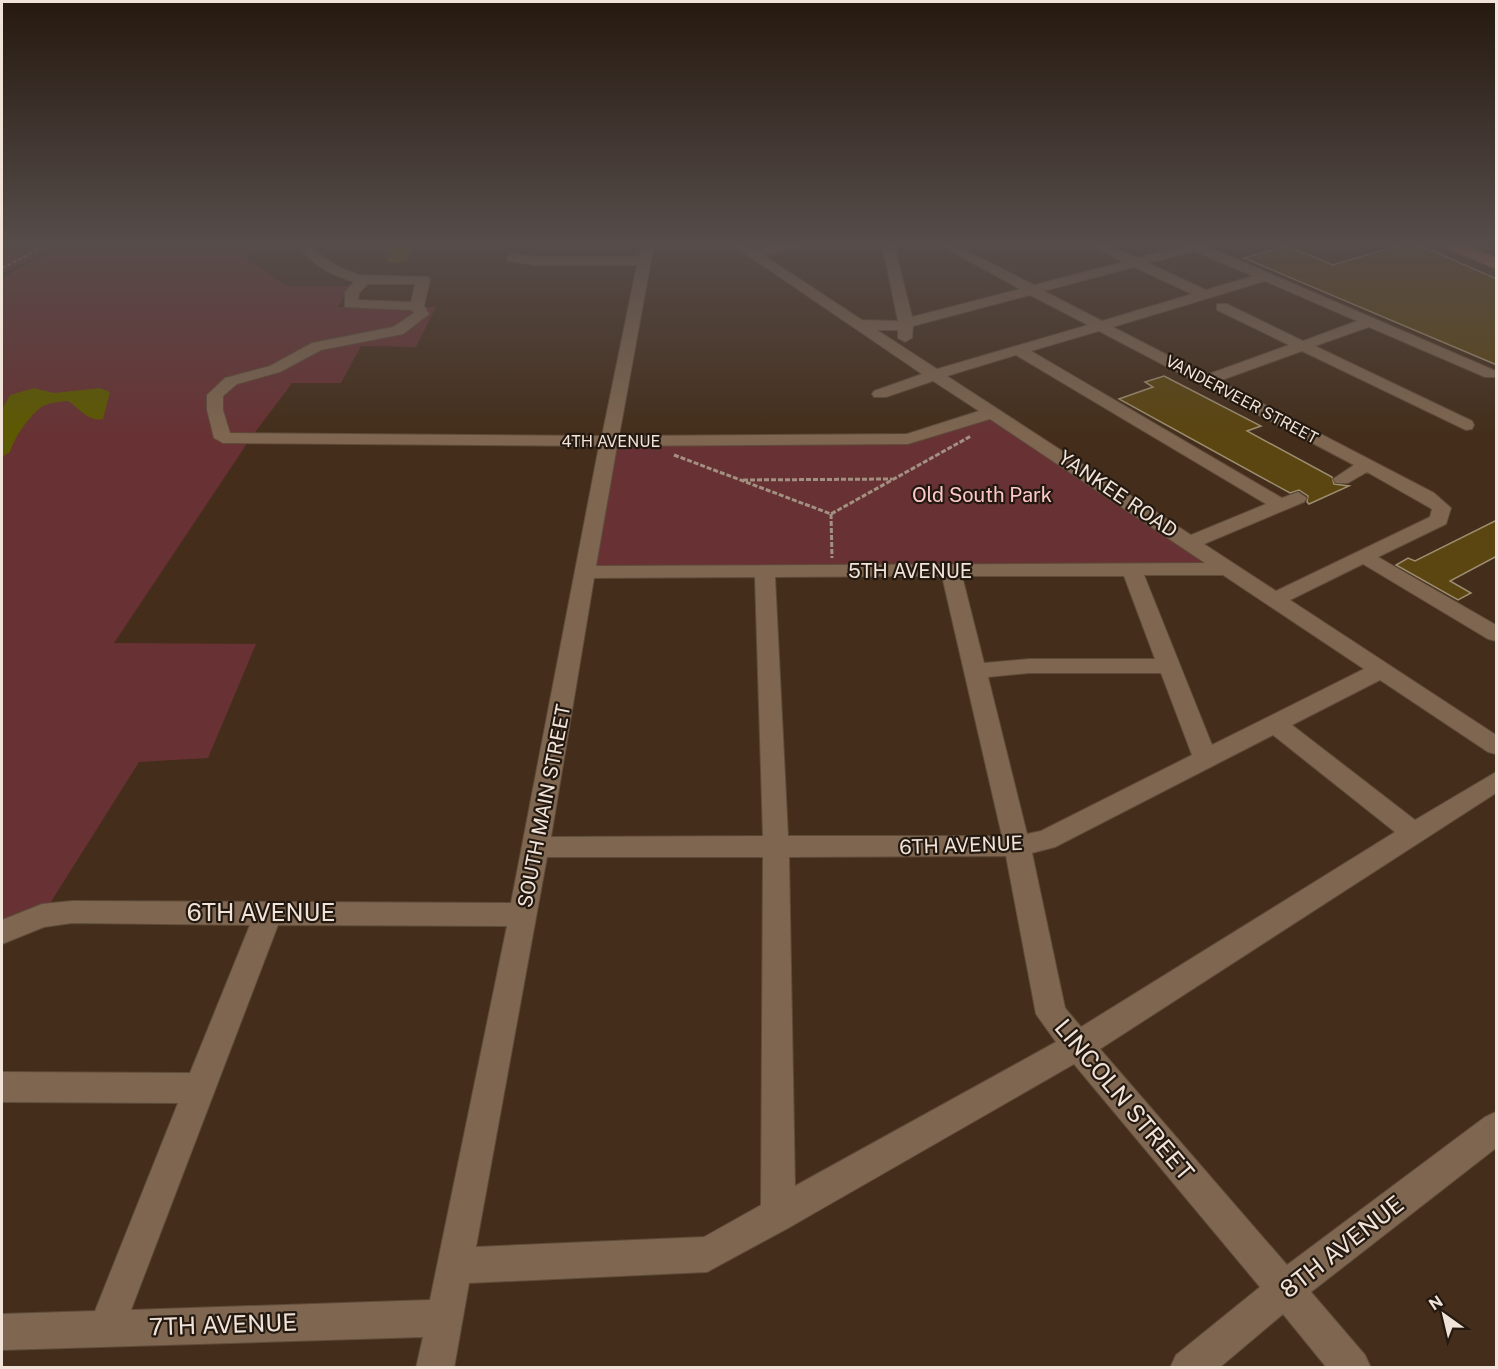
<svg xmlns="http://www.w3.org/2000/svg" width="1498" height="1369" viewBox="0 0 1498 1369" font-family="'Public Sans',sans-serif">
  <rect width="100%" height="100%" fill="#442e1b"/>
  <path fill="#683234" d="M2 244H65L2 273Z
    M69 244H240L244 258 287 286H350L338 307H436L416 347 361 346 341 383H292L250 439 114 643 256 644 208 758 139 762 42 916 2 932V277Z
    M994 412 1232 569 587 572 609 441 908 439Z"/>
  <path fill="#5d5900" d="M379 246H415L406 262H386L391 252H375Z
    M34 388 54 393 100 388 110 392 103 419C88 422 79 408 68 401 59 402 48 402 40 408 28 418 14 438 10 452L2 457V409L10 395Z"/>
  <path fill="#5b4510" stroke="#9c8d70" stroke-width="1.5" d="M1404 244H1413L1435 252 1497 279V365L1244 258 1287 246 1333 265Z
    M1164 376 1261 426 1247 431 1332 477 1334 484 1349 486 1309 504 1307 502 1308 496 1299 490 1290 493 1119 399 1153 387 1145 382Z
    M1497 520V556L1450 581 1471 593 1458 600 1396 565 1408 558 1415 561Z"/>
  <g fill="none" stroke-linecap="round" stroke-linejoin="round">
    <g stroke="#5e4b3a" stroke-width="2">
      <path id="minor" d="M642 244H654L619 436 907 434 979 411 933 381 886 397H874L872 394 874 391 922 374 731 244H745L754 250 781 244H802L801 247 763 255 862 320 898 321 882 244H894L912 317 1020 289 938 244H953L1034 285 1123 262 1089 244H1105L1137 258 1184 246 1183 244H1212L1208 247 1496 371V377H1485L1369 327 1315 346 1472 421 1474 425 1472 429 1466 430 1302 351 1219 381 1434 493 1451 508 1446 524 1378 557 1496 625V641L1488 639 1363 564 1290 600 1496 735V754L1488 752 1380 680 1292 725 1415 820 1496 772V793L1100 1049 1287 1265 1485 1117 1496 1112V1148L1311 1292 1365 1355 1371 1368H1327L1283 1314 1219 1368H1170L1176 1355 1260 1287 1074 1064 790 1227 707 1272 469 1283 454 1368H416L423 1337 2 1350V1314L95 1311 178 1103 2 1102V1072L190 1073 250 925 72 923 44 927 2 944V920L42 904 72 901 511 903 599 446 223 443 214 438 207 410V395L225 378 270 366 312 343 393 327 414 313 412 310 345 307V292L354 282C334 276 315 267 302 250L308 246 338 267 359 275 428 277 430 280 424 306 429 314 403 334 321 350 280 372 237 384 223 396V410L230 433 602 436 637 265H534L508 261 506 258 513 254 534 257H639ZM1194 251 1253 276 1206 290 1148 263ZM1134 267 1192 294 1102 321 1044 291ZM1265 281 1357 321 1303 341 1227 304H1217V310L1289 345 1206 375 1113 327ZM368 284H415L411 302 358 300 359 293ZM1030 295 1088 325 937 369 877 330H898V338L905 342 912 338 913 326ZM1099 331 1354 465 1333 479 1336 483H1348L1367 472 1432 509 1430 517 1276 591 1204 544 1304 502 1307 498 1298 492 1282 498 1031 351ZM1016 355 1266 504 1191 535 947 376ZM990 419 1205 563 596 566 617 446 908 444ZM1144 575H1223L1364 669 1212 745ZM942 576 1002 836H788L775 577ZM962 576H1124L1155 659H1029L984 663ZM755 577 763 836 551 837 594 578ZM1029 673H1161L1192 755 1041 831 1027 834 988 677ZM1273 735 1395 832 1081 1027 1065 1008 1032 853 1055 847ZM1006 856 1036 1014 1056 1042 795 1186 789 857ZM547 857H763L761 1205 704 1237 476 1247ZM278 925 507 926 430 1300 131 1310Z"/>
    </g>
    <g stroke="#5e4b3a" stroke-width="2">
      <path id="major" d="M1442 244H1463L1496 258V269L1444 247Z"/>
    </g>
    <path stroke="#a29081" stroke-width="2" stroke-dasharray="4 2" stroke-linecap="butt" d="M2 268 50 244"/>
    <path stroke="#a29081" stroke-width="3" stroke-dasharray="5 2" stroke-linecap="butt" d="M674 455 831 514 971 436
      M743 480 892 479
      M831 514 832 558"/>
    <use href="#minor" fill="#7e6650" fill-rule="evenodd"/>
    <use href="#major" fill="#b26b4c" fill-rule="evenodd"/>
  </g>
  <linearGradient id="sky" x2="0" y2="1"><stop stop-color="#25190f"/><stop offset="0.56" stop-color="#564c4a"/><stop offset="1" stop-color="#564c4a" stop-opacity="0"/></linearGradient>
  <rect width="1498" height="435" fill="url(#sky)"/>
  <g text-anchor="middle" stroke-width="4.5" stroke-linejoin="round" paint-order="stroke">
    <g font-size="16" fill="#f1e3d7" stroke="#231910">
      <text transform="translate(1242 399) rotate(28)" y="6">VANDERVEER STREET</text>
      <text x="611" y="447">4TH AVENUE</text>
    </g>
    <g font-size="20" fill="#f1e3d7" stroke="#231910">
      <text transform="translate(1118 494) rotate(34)" y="7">YANKEE ROAD</text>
      <text x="910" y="578">5TH AVENUE</text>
      <text transform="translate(544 806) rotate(-79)" y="7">SOUTH MAIN STREET</text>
      <text transform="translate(961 845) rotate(-2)" y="7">6TH AVENUE</text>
    </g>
    <g font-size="20" fill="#fdc8c7" stroke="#231910">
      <text x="982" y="502">Old South Park</text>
    </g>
    <g font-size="24" fill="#f1e3d7" stroke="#231910">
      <text x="261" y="921">6TH AVENUE</text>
      <text transform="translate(1124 1100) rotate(50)" y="8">LINCOLN STREET</text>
      <text transform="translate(1342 1247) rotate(-38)" y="8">8TH AVENUE</text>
      <text transform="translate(223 1325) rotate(-2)" y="8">7TH AVENUE</text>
    </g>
  </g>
  <rect width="1498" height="1369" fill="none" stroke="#f1e3d7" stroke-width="6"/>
  <g transform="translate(1444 1315) rotate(326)" stroke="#231910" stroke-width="4.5" paint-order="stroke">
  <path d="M0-4.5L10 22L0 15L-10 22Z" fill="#f1e3d7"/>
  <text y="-9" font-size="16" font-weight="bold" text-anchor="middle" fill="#f1e3d7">N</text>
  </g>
</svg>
